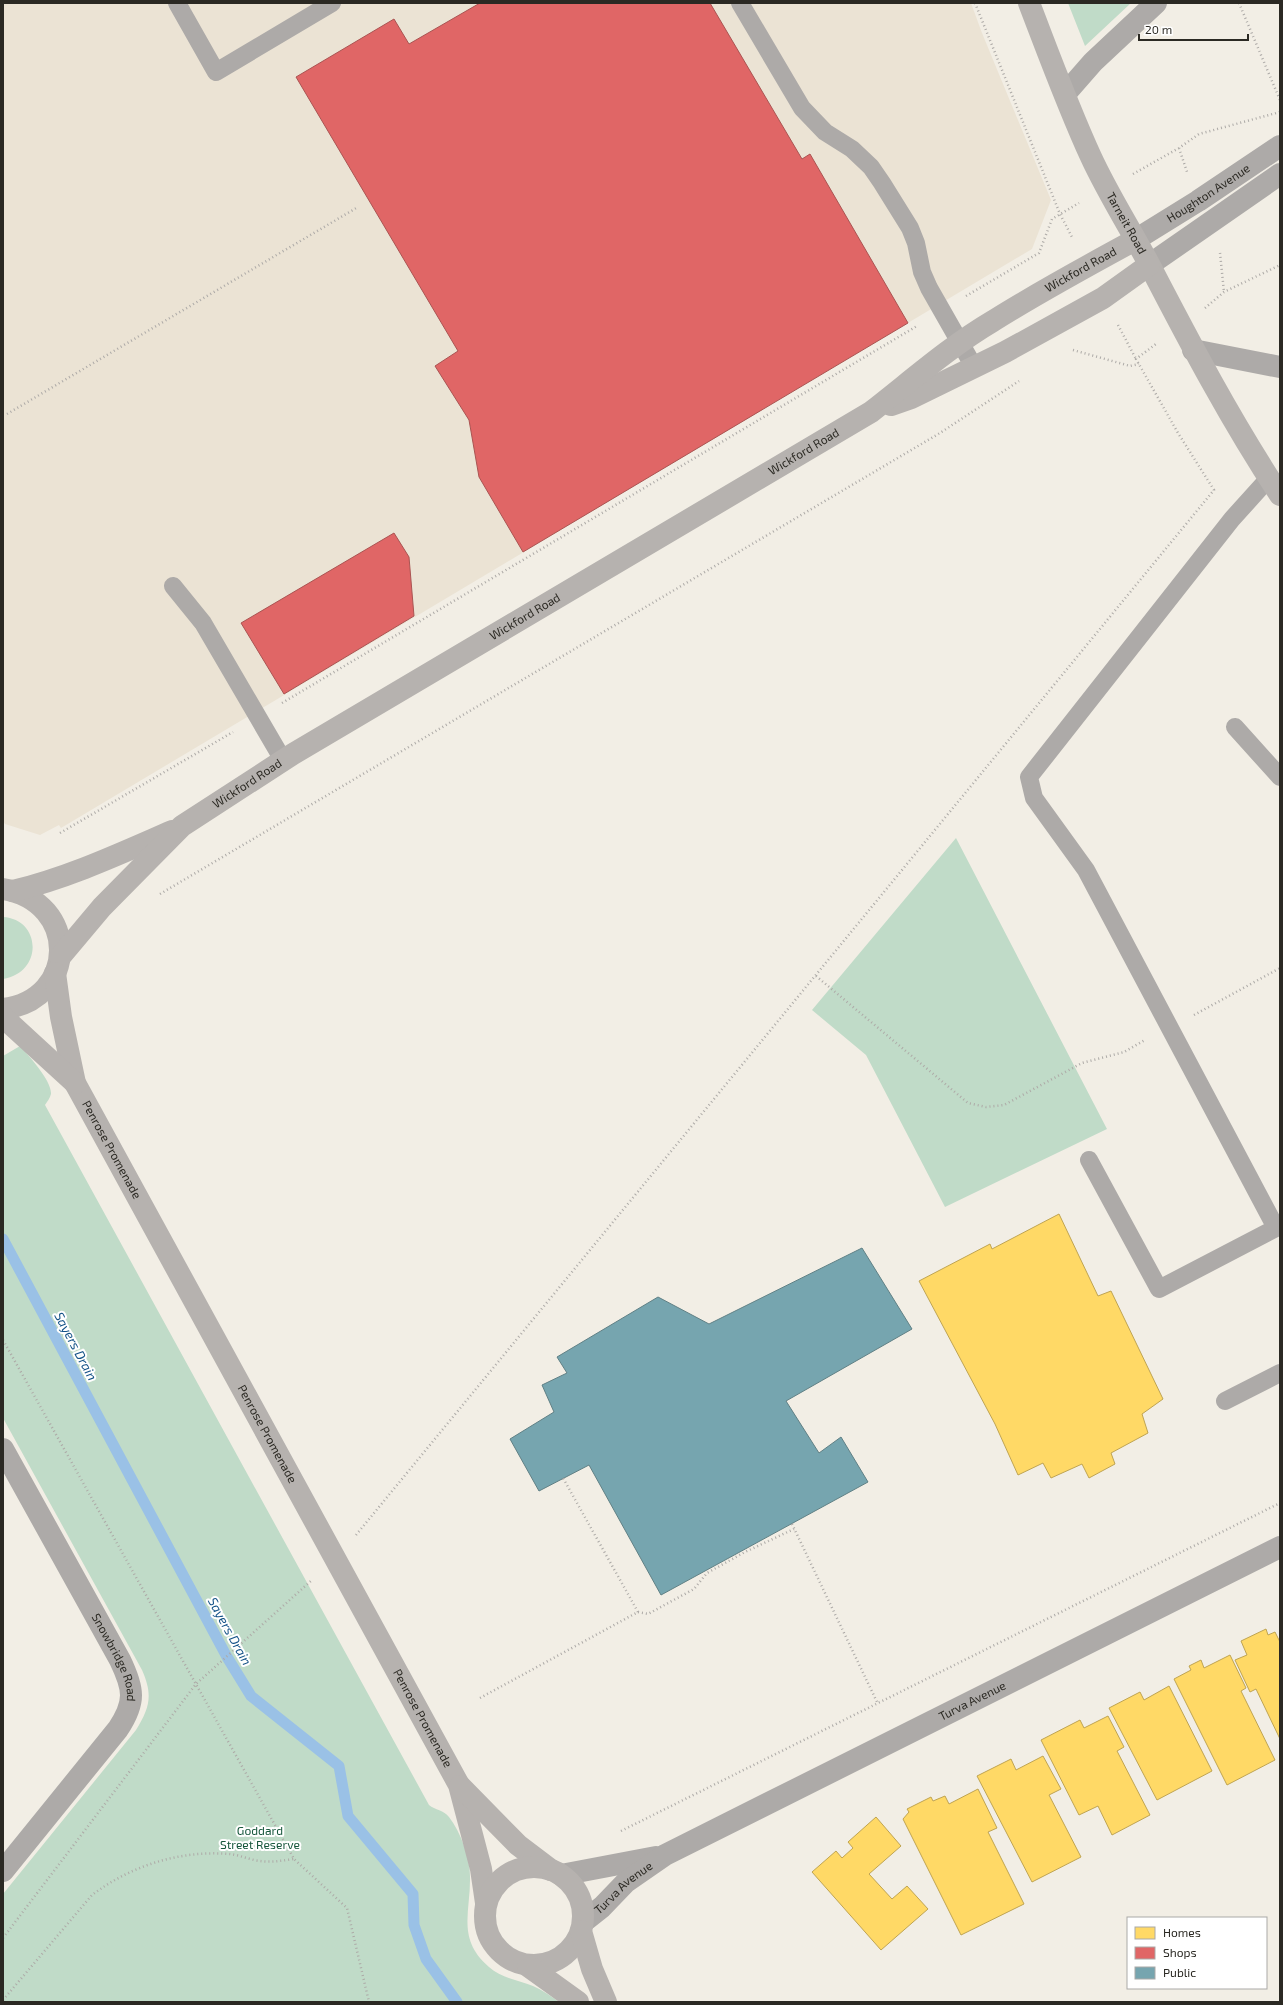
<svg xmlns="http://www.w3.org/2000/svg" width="1283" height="2005" viewBox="0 0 1283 2005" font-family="'Exo 2',sans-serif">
  <rect width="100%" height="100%" fill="#f2eee5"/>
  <path fill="#ebe3d4" d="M3 3H971L982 33 1051 200 1032 249 61 828 59 825 40 835 5 824 3 821Z"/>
  <path fill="#c0dbc8" d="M1068 3H1131L1085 46Z
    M956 838 1107 1129 945 1207 866 1055 812 1010Z
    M3 917C41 919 44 972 3 979Z
    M20 1046C29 1056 52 1081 51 1094 50 1098 47 1102 45 1105L429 1805C435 1810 444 1810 449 1817 461 1833 470 1857 470 1876 471 1911 456 1939 489 1967 501 1978 518 1980 533 1986 542 1990 551 1996 559 2002H3V1894L136 1730C150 1707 153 1695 142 1670L3 1418V1056Z"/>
  <path fill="#ffd966" stroke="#bfa452" d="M1059 1214 1098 1296 1111 1291 1163 1399 1142 1414 1148 1433 1111 1453 1115 1464 1089 1478 1082 1464 1051 1478 1043 1463 1018 1475 995 1424 919 1281 990 1244 992 1249Z
    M1266 1629 1268 1635 1275 1632 1280 1642V1739L1256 1689 1250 1692 1235 1660 1247 1655 1241 1641Z
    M1230 1655 1246 1688 1241 1691 1275 1760 1227 1785 1174 1679 1191 1670 1189 1666 1201 1660 1204 1668Z
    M1169 1686 1212 1771 1157 1800 1109 1708 1140 1692 1144 1700Z
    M1108 1716 1124 1747 1117 1751 1150 1815 1112 1835 1098 1806 1079 1815 1041 1740 1080 1720 1084 1728Z
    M1043 1756 1061 1789 1049 1795 1081 1857 1032 1882 977 1776 1011 1759 1016 1770Z
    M978 1789 997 1828 988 1832 1024 1904 961 1935 903 1819 909 1812 907 1809 931 1797 933 1801 945 1796 949 1804Z
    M876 1817 901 1846 869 1874 892 1899 907 1886 928 1909 881 1950 812 1872 836 1851 842 1858 853 1848 848 1842Z"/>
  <path fill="#e06666" stroke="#aa5452" d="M480 3H710L802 159 810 154 908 323 523 552 479 477 469 420 435 366 458 351 296 77 394 19 409 44Z
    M394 533 409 557 414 616 284 694 241 623Z"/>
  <path fill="#76a5af" stroke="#608085" d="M862 1248 912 1329 786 1401 819 1453 841 1437 868 1482 661 1595 589 1465 539 1491 510 1439 554 1412 542 1385 567 1373 557 1357 658 1297 709 1324Z"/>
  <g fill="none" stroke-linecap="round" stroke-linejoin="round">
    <path stroke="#9ac1e6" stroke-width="11" d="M3 1239 227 1657 251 1696 339 1766 348 1816 413 1894 414 1925 426 1959 457 2002"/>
    <path stroke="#adaaa7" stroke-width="2.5" stroke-dasharray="1 3" stroke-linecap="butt" d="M975 3 1060 214 1073 239
      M1239 3 1280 100
      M1179 148 1187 172
      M1133 174 1179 148 1199 134 1280 112
      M1220 253 1224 292
      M966 296 1039 253 1052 219 1079 203
      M1205 308 1224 292 1280 265
      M1118 325 1136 359
      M1073 350 1130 366 1139 364
      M7 414 358 207
      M282 703 917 326
      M60 833 233 732
      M160 894 940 433 1019 381
      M816 976 968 1103 986 1107 1004 1105 1082 1063 1124 1052 1145 1040
      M1194 1015 1280 968
      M3 1340 294 1859 347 1908 369 2002
      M792 1524 877 1702
      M356 1535 1214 490 1178 433 1136 359 1156 344
      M638 1612 648 1614 694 1589 707 1573 745 1552 794 1529
      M480 1698 638 1612 563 1478
      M621 1831 1280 1503
      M3 1938 196 1684 312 1580
      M3 2000 92 1895C132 1865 181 1850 230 1854 238 1855 246 1858 254 1860 268 1863 280 1861 294 1859"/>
    <path stroke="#adaaa8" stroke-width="18" d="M177 3 216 72 332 3
      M740 3 802 108 825 132 852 149 871 167 882 183 910 228 916 243 922 272 929 288 974 367
      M1269 478 1232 519 1029 777 1034 798 1086 870 1276 1228
      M173 586 203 623 283 760
      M1235 727 1280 777
      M1089 1160 1159 1289 1280 1226
      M1225 1401 1280 1373"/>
    <g stroke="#adaaa8" stroke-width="22">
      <path d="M1065 94 1093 62 1156 3"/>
      <path id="s1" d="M1135 240 1198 201 1280 146"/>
      <path d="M1149 265 1280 174"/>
      <path d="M1193 350 1280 367"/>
      <path id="s2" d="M3 1449 120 1660C134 1689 136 1702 118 1729L3 1871"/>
      <path d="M561 1875 656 1857"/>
      <path id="s3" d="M583 1922 602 1907 626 1882 665 1855 1280 1547"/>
    </g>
    <g stroke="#b6b2af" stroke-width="22">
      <path id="s4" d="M1029 3C1049 55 1068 107 1091 157 1108 194 1130 228 1149 264 1190 343 1231 421 1280 495"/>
      <path d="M891 405 911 398 1005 352 1103 298 1149 265"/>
      <path d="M3 889C80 902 78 1000 3 1009"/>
      <path d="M13 891C70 877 119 854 172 831"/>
      <path id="s5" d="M60 957 102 907 182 826 293 754 871 412C911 381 949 347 993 321 1039 292 1087 266 1135 240"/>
      <path id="s6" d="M55 973 61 1017 75 1083 459 1785 481 1869 486 1903"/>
      <path d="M3 1017 75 1083"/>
      <path d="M460 1786 518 1845 551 1870"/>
      <circle cx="534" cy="1916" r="49"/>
      <path d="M581 1931 592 1969 606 2002"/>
      <path d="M528 1966 578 2002"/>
    </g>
  </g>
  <g text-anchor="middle" stroke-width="4" stroke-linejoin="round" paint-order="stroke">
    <g font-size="12" fill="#2b2923" stroke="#fff">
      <text dy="4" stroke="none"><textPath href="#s1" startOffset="87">Houghton Avenue</textPath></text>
      <text dy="4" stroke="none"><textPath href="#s4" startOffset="241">Tarneit Road</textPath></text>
      <text dy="4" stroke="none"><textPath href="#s5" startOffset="1237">Wickford Road</textPath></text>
      <text dy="4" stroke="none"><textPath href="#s5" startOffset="905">Wickford Road</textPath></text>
      <text dy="4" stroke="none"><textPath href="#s5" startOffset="581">Wickford Road</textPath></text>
      <text dy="4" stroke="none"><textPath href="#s5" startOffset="257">Wickford Road</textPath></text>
      <text dy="4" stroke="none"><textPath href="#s6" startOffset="188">Penrose Promenade</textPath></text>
      <text dy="4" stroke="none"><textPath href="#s6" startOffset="512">Penrose Promenade</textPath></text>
      <text dy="4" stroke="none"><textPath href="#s2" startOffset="237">Snowbridge Road</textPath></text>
      <text dy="4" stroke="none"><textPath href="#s3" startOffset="450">Turva Avenue</textPath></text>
      <text dy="4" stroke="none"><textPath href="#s6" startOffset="836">Penrose Promenade</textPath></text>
      <text dy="4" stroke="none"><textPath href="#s3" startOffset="53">Turva Avenue</textPath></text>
    </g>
    <g font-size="12" fill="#16563b" stroke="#fff">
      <text x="260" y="1835">Goddard<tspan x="260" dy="14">Street Reserve</tspan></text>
    </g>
    <g font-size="13" font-style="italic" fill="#155388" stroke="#fff">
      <text transform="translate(76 1346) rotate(62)" y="5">Sayers Drain</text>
      <text transform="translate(230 1631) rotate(61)" y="5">Sayers Drain</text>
    </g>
  </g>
  <rect width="1283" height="2005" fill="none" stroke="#2b2923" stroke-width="8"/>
  <rect x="1127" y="1917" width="140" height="72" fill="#ffffff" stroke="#aaa9a7"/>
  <rect x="1135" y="1927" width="20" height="12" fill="#ffd966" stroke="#aaa9a7"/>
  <text x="1163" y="1937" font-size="12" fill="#2b2923">Homes</text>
  <rect x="1135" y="1947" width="20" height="12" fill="#e06666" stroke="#aaa9a7"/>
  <text x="1163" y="1957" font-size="12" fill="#2b2923">Shops</text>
  <rect x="1135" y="1967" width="20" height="12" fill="#76a5af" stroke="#aaa9a7"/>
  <text x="1163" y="1977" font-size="12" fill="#2b2923">Public</text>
  <path d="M1139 34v6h109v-6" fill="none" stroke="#2b2923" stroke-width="2"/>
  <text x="1145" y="34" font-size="12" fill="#2b2923" stroke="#ffffff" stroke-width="3" paint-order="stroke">20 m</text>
</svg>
